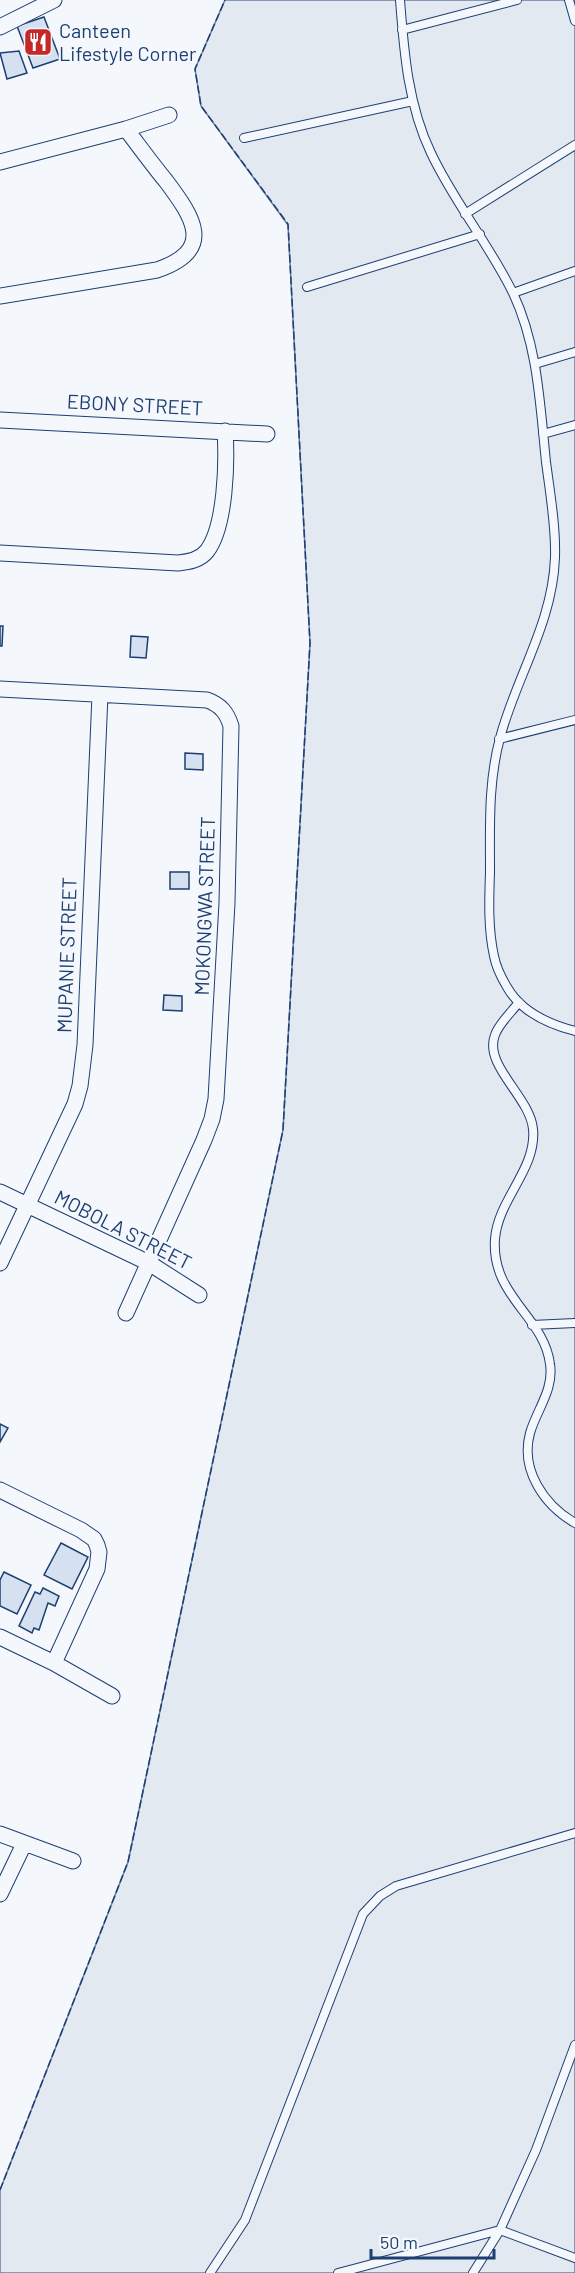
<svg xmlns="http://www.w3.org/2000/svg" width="575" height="2273" viewBox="0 0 575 2273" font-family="Barlow,sans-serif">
  <rect width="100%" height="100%" fill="#f4f7fb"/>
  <path fill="#e3e9f0" stroke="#687fa3" stroke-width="1.5" d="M225 0H575V2273H0V2190L128 1862 283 1130 310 643 288 225 201 106 195 69Z"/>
  <path fill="#d5e0f0" stroke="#1d3f73" stroke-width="1.5" d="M44 17 60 59 33 68 17 26Z
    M19 51 27 73 7 79 0 53Z
    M0 626H3L2 646H0Z
    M131 636 148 637 146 658 130 657Z
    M185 753 203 754V770L185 769Z
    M170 872H189V889H170Z
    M164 995 182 996V1011L163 1010Z
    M0 1424 8 1428 0 1442Z
    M61 1543 88 1557 72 1589 44 1575Z
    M4 1572 31 1585 17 1614 0 1606V1580Z
    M43 1588 59 1596 55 1606 48 1603 39 1630 34 1628 32 1633 19 1626 35 1592 40 1594Z"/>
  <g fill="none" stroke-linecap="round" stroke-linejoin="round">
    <g stroke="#1d3f73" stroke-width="10">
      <path id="lane" d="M400 0C404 52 408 105 431 153 454 202 489 244 513 293 538 346 540 405 546 462 550 493 556 526 555 557 553 623 516 677 500 738 488 782 490 827 490 872 489 900 488 929 494 956 496 967 501 977 507 987 521 1012 548 1024 575 1031
        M569 0 575 21
        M402 30 517 0
        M244 138 413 101
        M465 214 575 145
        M307 287 480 234
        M513 293 575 271
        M535 364 575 352
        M543 434 575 425
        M499 739 575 720
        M519 1002C511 1013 499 1023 495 1035 483 1065 530 1097 533 1129 537 1169 498 1199 495 1239 491 1297 544 1316 550 1364 554 1390 537 1409 530 1433 520 1470 544 1505 575 1523
        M532 1325 575 1323
        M210 2273 245 2220 363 1914 380 1896 396 1886 575 1833
        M338 2273 500 2230 575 2258
        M473 2273 500 2230 536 2150 575 2045"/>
    </g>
    <g stroke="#1d3f73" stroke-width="17">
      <path id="street" d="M0 27 54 0
        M0 162 126 129 169 115
        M0 296 157 270C216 250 193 217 166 181 152 164 139 146 126 129
        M0 420 267 434
        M0 553 178 563C189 562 200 560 207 551 226 526 227 461 225 431
        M0 689 207 700C221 705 227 713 231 726L227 903 216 1099 212 1119 204 1140 126 1313
        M0 1192 149 1263 199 1295
        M0 1263 75 1104 80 1086 85 1045 100 695
        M0 1490 81 1530 94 1539 97 1545 99 1552 97 1569 54 1663
        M0 1637 54 1663 112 1696
        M0 1834 73 1861
        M0 1894 24 1844"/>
    </g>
    <use href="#lane" stroke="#f4f7fb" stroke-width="8"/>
    <use href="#street" stroke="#f4f7fb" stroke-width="15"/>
    <path stroke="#1d3f73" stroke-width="1.5" stroke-dasharray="8 3" stroke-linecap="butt" d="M0 2190 128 1862 283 1130 310 643 288 224 201 106 195 69 225 0"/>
  </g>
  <defs>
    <g id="restaurant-square" transform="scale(1.5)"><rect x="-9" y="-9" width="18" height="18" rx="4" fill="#c62828" stroke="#f4f7fb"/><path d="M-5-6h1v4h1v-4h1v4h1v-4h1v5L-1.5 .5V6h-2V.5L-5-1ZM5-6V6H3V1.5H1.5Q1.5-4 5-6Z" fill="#fff"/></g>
  </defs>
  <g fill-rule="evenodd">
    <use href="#restaurant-square" x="38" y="42"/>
  </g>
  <g text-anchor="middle" stroke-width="4.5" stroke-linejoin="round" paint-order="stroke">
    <g font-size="20" fill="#1d3f73" stroke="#f4f7fb" text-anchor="start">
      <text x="59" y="38">Canteen<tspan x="59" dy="23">Lifestyle Corner</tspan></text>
    </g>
    <g font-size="20" fill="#1d3f73" stroke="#f4f7fb">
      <text transform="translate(135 405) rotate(3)" y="7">EBONY STREET</text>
      <text transform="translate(205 906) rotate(-88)" y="7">MOKONGWA STREET</text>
      <text transform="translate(67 955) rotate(-88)" y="7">MUPANIE STREET</text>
      <text transform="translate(123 1230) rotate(27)" y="7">MOBOLA STREET</text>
    </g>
  </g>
  <path d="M371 2249v9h123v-9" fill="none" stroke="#1d3f73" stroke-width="3"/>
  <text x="380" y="2249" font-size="18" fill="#1d3f73" stroke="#f4f7fb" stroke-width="4.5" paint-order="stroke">50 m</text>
</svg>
